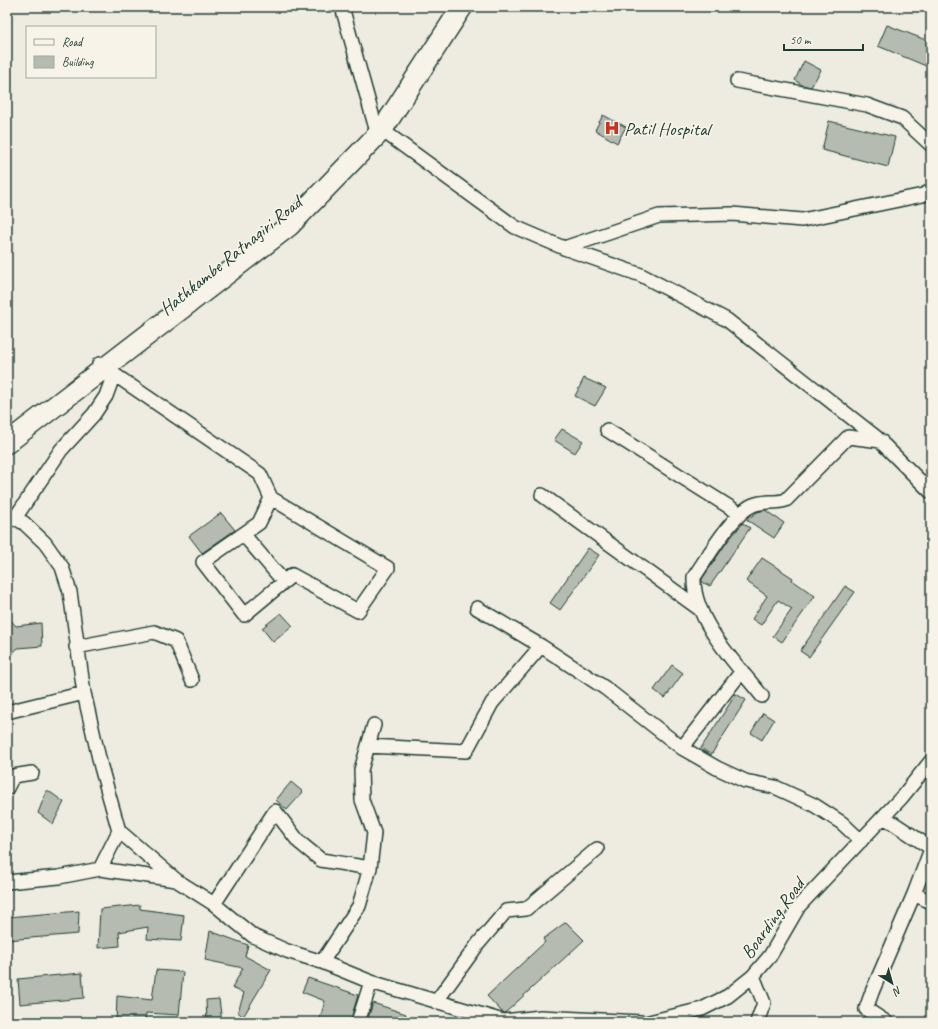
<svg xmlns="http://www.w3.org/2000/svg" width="938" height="1029" viewBox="0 0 938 1029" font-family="Caveat,sans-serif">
  <rect width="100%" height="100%" fill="#eeece1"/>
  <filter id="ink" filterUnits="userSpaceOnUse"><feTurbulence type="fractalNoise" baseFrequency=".025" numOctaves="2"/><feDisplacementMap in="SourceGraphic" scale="8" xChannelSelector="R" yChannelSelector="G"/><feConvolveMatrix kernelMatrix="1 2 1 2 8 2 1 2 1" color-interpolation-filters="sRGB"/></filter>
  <g filter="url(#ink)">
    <path fill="#b5bbb0" stroke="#1f3d34" d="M887 25 931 42V52L926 66 878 46Z
      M804 61 821 70 811 87 802 85 795 80Z
      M603 115 626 127 617 143 595 130Z
      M829 121 895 137 888 167 822 150Z
      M584 378 606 388 595 406 575 396Z
      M562 429 583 441 575 453 554 440Z
      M765 510 784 523 774 538 747 520 757 512Z
      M221 513 235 530 202 553 189 536Z
      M743 523 750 528 710 586 702 582V579L727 542Z
      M588 548 599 555 560 610 550 603Z
      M762 558 793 578 792 580 815 596 782 642 773 636 792 609 778 600 761 625 752 619 767 596 746 581Z
      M845 586 855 592 809 657 800 651Z
      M281 613 293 626 273 642 262 628Z
      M7 616 16 626 41 623 42 646 18 648 7 658Z
      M672 665 683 673 665 698 654 690Z
      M736 694 746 700 711 755 701 748Z
      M763 713 774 720 762 740 751 733Z
      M291 782 303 792 287 810 276 800Z
      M47 790 64 802 53 824 38 813Z
      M140 905V909L184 915 181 941 147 939 148 927 119 932 120 946 98 948 100 909Z
      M79 911 78 934 7 940V917Z
      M566 922 584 940 505 1013 502 1012 487 996 545 942 543 939Z
      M210 931 248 945 245 956 271 970 243 1017 238 1012 244 993 232 988 243 968 205 960Z
      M156 970 183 972 179 1015 146 1013 145 1022H116L117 996 152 1000Z
      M82 973 84 998 20 1004 18 979Z
      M308 978 358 995 350 1022H319L325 1001 302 992Z
      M219 999 222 1022H207L206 1000Z
      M373 1003 406 1014 403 1022H367Z"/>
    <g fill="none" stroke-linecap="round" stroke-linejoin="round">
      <g stroke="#1f3d34" stroke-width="16">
        <path id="street" d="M342 7 375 125 515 227 564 248 641 275 727 320 876 437 931 492
          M737 81 867 105 902 118 931 145
          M564 248 659 216 732 214 802 220 923 195 931 191
          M99 364 260 474 271 498 388 568 358 611 292 575 244 615 203 562 259 523 271 498
          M607 430 739 513
          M542 495 701 610
          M15 518 61 450 94 414 106 396 114 374
          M7 521 15 518 24 523 45 543 62 567 70 592 84 693 101 767 119 831
          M243 534 284 582
          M477 608 541 646
          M76 647 154 632 176 641 192 680
          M762 696C737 665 692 619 694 577 707 558 733 513 753 505 763 500 775 504 786 500L848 437 881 441
          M7 712 84 693
          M368 746 466 751 492 703 541 646 605 688 682 748 717 768 745 781 775 787 814 805 842 823 861 841
          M682 748 742 671
          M7 788 13 776 32 773
          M884 817 931 848
          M176 880 100 869 119 831 176 880 214 904 253 936 287 951 322 962 371 982 503 1021 541 1017 641 1022
          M7 882 59 877 100 869
          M914 894 931 902
          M214 904 275 811 299 842 321 860 370 868
          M322 962 359 906 370 868 374 833 362 800 361 770 374 725
          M753 976 764 1003 757 1022
          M436 1002 478 944 506 911 526 909 597 849
          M358 1022 371 982
          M649 1022 702 1009 728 996 753 976 770 956 799 906 902 797 931 761
          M886 1022 866 1009 872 992 914 894 931 849"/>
      </g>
      <g stroke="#1f3d34" stroke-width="23">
        <path id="primary" d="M7 443 289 226 382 130 462 7"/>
      </g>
      <use href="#street" stroke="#f7f3e8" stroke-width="13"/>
      <use href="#primary" stroke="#f7f3e8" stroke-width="20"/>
    </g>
  </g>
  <defs>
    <g id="hospital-bare" transform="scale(1.2)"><path d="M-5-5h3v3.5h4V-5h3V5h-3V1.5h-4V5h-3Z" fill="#c8321e" stroke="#f7f3e8" stroke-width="2.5" paint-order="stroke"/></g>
  </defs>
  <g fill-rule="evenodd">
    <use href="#hospital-bare" x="612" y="128"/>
  </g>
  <g text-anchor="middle" stroke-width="3.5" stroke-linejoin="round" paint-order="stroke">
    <g font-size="19" fill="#1f3d34" stroke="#f7f3e8" text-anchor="start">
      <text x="624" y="135">Patil Hospital</text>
    </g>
    <g font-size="19" fill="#1f3d34" stroke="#f7f3e8">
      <text transform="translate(230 255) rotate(-39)" y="7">Hathkambe Ratnagiri Road</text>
      <text transform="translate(772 918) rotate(-54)" y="7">Boarding Road</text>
    </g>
  </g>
  <rect width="938" height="1029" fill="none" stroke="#f7f3e8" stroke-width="24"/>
  <rect x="12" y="12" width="914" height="1005" fill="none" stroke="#1f3d34" stroke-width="1.5" filter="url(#ink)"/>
  <rect x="26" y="26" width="130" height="52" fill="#f7f3e8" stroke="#a1aaa0"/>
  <rect x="34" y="39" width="20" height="6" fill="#f7f3e8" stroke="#a1aaa0"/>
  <text x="62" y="46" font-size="12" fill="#1f3d34">Road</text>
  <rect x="34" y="56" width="20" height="12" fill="#b5bbb0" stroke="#a1aaa0"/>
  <text x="62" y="66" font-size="12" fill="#1f3d34">Building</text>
  <g transform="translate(892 983) rotate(143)" stroke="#f7f3e8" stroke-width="3" paint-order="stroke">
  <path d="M0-3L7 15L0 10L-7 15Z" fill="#1f3d34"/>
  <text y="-6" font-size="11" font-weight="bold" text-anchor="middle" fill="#1f3d34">N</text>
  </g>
  <path d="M784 44v6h79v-6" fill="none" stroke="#1f3d34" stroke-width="2"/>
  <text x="790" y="44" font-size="12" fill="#1f3d34" stroke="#f7f3e8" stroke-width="3" paint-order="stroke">50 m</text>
</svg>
